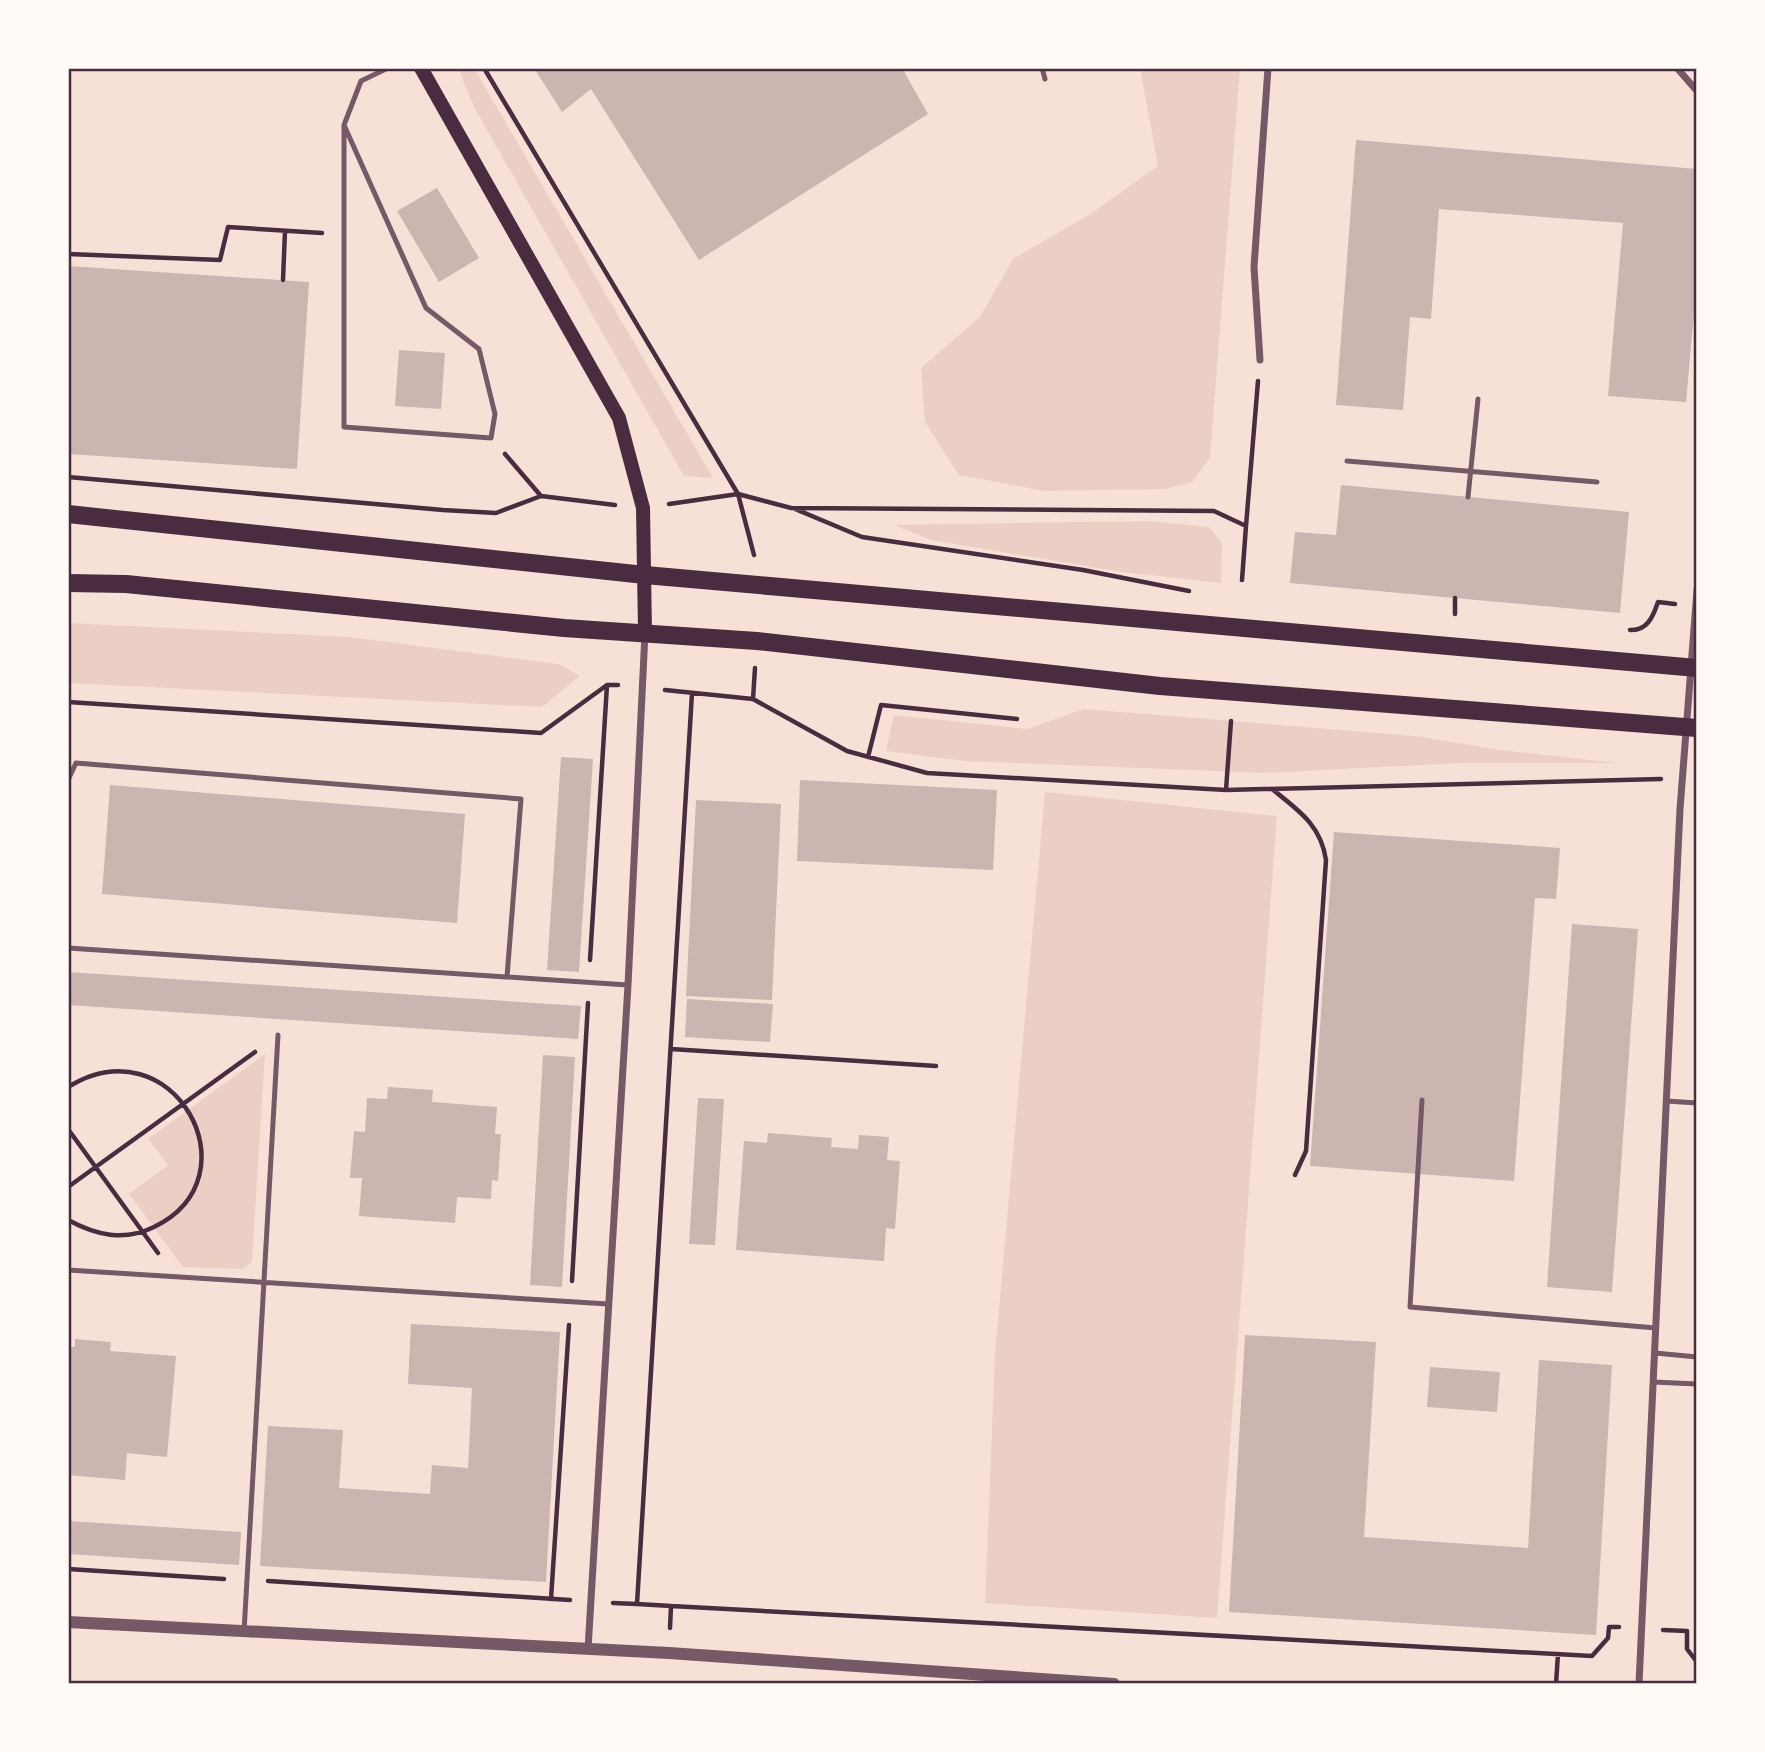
<svg xmlns="http://www.w3.org/2000/svg" width="1765" height="1752" viewBox="0 0 1765 1752" font-family="'Alegreya Sans',sans-serif">
  <rect width="100%" height="100%" fill="#f7e1d7"/>
  <path fill="#ebcfc5" d="M458 68H474L713 478 684 476 475 109Z
    M1140 68H1240L1210 458 1192 482 1166 489 1044 491 959 475 925 422 921 368 980 317 1013 259 1089 215 1158 166Z
    M1149 521 1209 527 1222 543 1221 583 1121 572 931 540 894 525Z
    M68 623 349 637 559 664 580 676 542 707 68 683Z
    M1084 709 1415 736 1501 750 1617 763H1461L1264 773 964 761 886 751 894 715 1027 729Z
    M1045 792 1277 816 1217 1618 985 1603 995 1354Z
    M265 1054 252 1261 243 1269 183 1267 129 1194 168 1165 148 1139Z"/>
  <path fill="#ccb4b1" d="M534 68H902L928 114 699 260 591 89 562 112Z
    M1356 140 1697 169V278L1686 402 1608 396 1623 223 1439 209 1431 319 1410 317 1403 410 1336 405Z
    M437 188 479 258 439 282 397 211Z
    M68 266 309 282 297 469 68 454Z
    M399 350 445 353 441 409 395 406Z
    M1341 485 1629 512 1620 613 1290 583 1295 532 1336 535Z
    M561 757 593 759 579 972 547 970Z
    M800 780 997 790 993 870 797 861Z
    M110 785 465 814 457 923 102 894Z
    M696 800 781 804 772 1000 686 996Z
    M1334 832 1560 848 1556 899 1535 898 1514 1181 1310 1166Z
    M1572 924 1638 929 1612 1292 1547 1287Z
    M68 972 581 1006 578 1039 68 1005Z
    M687 999 773 1004 770 1042 685 1037Z
    M543 1055 575 1057 562 1287 530 1285Z
    M388 1087 433 1090 432 1102 497 1107 495 1134H501L498 1181 492 1180 491 1199 457 1197 455 1223 359 1216 362 1178H350L354 1131 365 1132 367 1098 387 1099Z
    M698 1098 724 1099 715 1245 689 1244Z
    M768 1133 832 1138 831 1147 858 1149 859 1135 889 1137 887 1160 900 1161 895 1229 886 1228 884 1261 736 1250 744 1141 767 1143Z
    M411 1324 560 1332 546 1582 260 1566 268 1426 343 1430 339 1488 430 1494 432 1465 468 1468 472 1388 408 1384Z
    M1245 1335 1376 1342 1364 1537 1528 1548 1539 1360 1612 1365 1596 1635 1229 1612Z
    M75 1339 111 1342 110 1351 176 1356 167 1457 127 1453 125 1480 68 1475V1347H75Z
    M1430 1367 1500 1372 1497 1412 1427 1407Z
    M68 1521 241 1532 239 1565 68 1554Z"/>
  <g fill="none" stroke-linecap="round" stroke-linejoin="round">
    <path stroke="#4a2c40" stroke-width="4.5" d="M484 68 738 494 754 555
      M68 254 220 260 228 227 322 233
      M283 280 285 231
      M505 454 541 496
      M68 477 443 510 496 513 541 496 615 505
      M669 504 738 494 791 508 1214 511 1246 526 1242 580
      M795 509 862 537 1083 570 1189 591
      M1246 526 1258 381
      M1455 614V598
      M1630 630C1647 631 1653 617 1658 602L1675 604
      M665 690 753 699 847 751 927 773 1226 790 1661 779
      M753 699 755 668
      M68 702 541 733 607 685H618
      M868 757 881 705 1017 719
      M1272 789C1298 810 1321 825 1326 860L1306 1151 1295 1175
      M1226 790 1231 721
      M590 960 607 685
      M671 1049 936 1066
      M68 1087C172 1022 259 1176 154 1227 124 1242 96 1235 68 1220
      M68 1129 158 1253
      M68 1187 255 1052
      M572 1281 588 1003
      M68 1569 224 1579
      M268 1581 570 1600
      M551 1599 569 1325
      M613 1603 637 1604
      M671 1606 1592 1656 1608 1638 1609 1627H1619
      M670 1628 671 1606 637 1604 692 693
      M1663 1630 1687 1631V1649L1697 1662
      M1556 1684 1558 1654"/>
    <path stroke="#755966" stroke-width="5" d="M1042 68 1045 79
      M344 125 426 308 479 349 495 414 491 438 344 427V125L361 81 388 68
      M1347 461 1597 482
      M1468 497 1478 399
      M68 780 76 763 521 799 507 977
      M68 948 628 985
      M1422 1100 1410 1307 1656 1328
      M1666 1101 1697 1103
      M68 1270 608 1304
      M1655 1353 1697 1357
      M1653 1382 1697 1384
      M244 1632 278 1035"/>
    <path stroke="#755966" stroke-width="7" d="M1677 68 1697 91
      M1260 360 1254 267 1268 68
      M588 1649 628 985 645 633
      M1639 1684 1680 809 1697 590"/>
    <path stroke="#755966" stroke-width="12" d="M68 1622 669 1653 1114 1684"/>
    <path stroke="#4a2c40" stroke-width="14" d="M421 68 619 418 643 508 645 632"/>
    <path stroke="#4a2c40" stroke-width="18" d="M68 514 645 575 1697 668
      M68 583 126 584 564 628 757 641 1160 686 1697 728"/>
  </g>
  <rect width="1765" height="1752" fill="none" stroke="#fffaf5" stroke-width="140"/>
  <rect x="70" y="70" width="1625" height="1612" fill="none" stroke="#4a2c40" stroke-width="2.5"/>
</svg>
